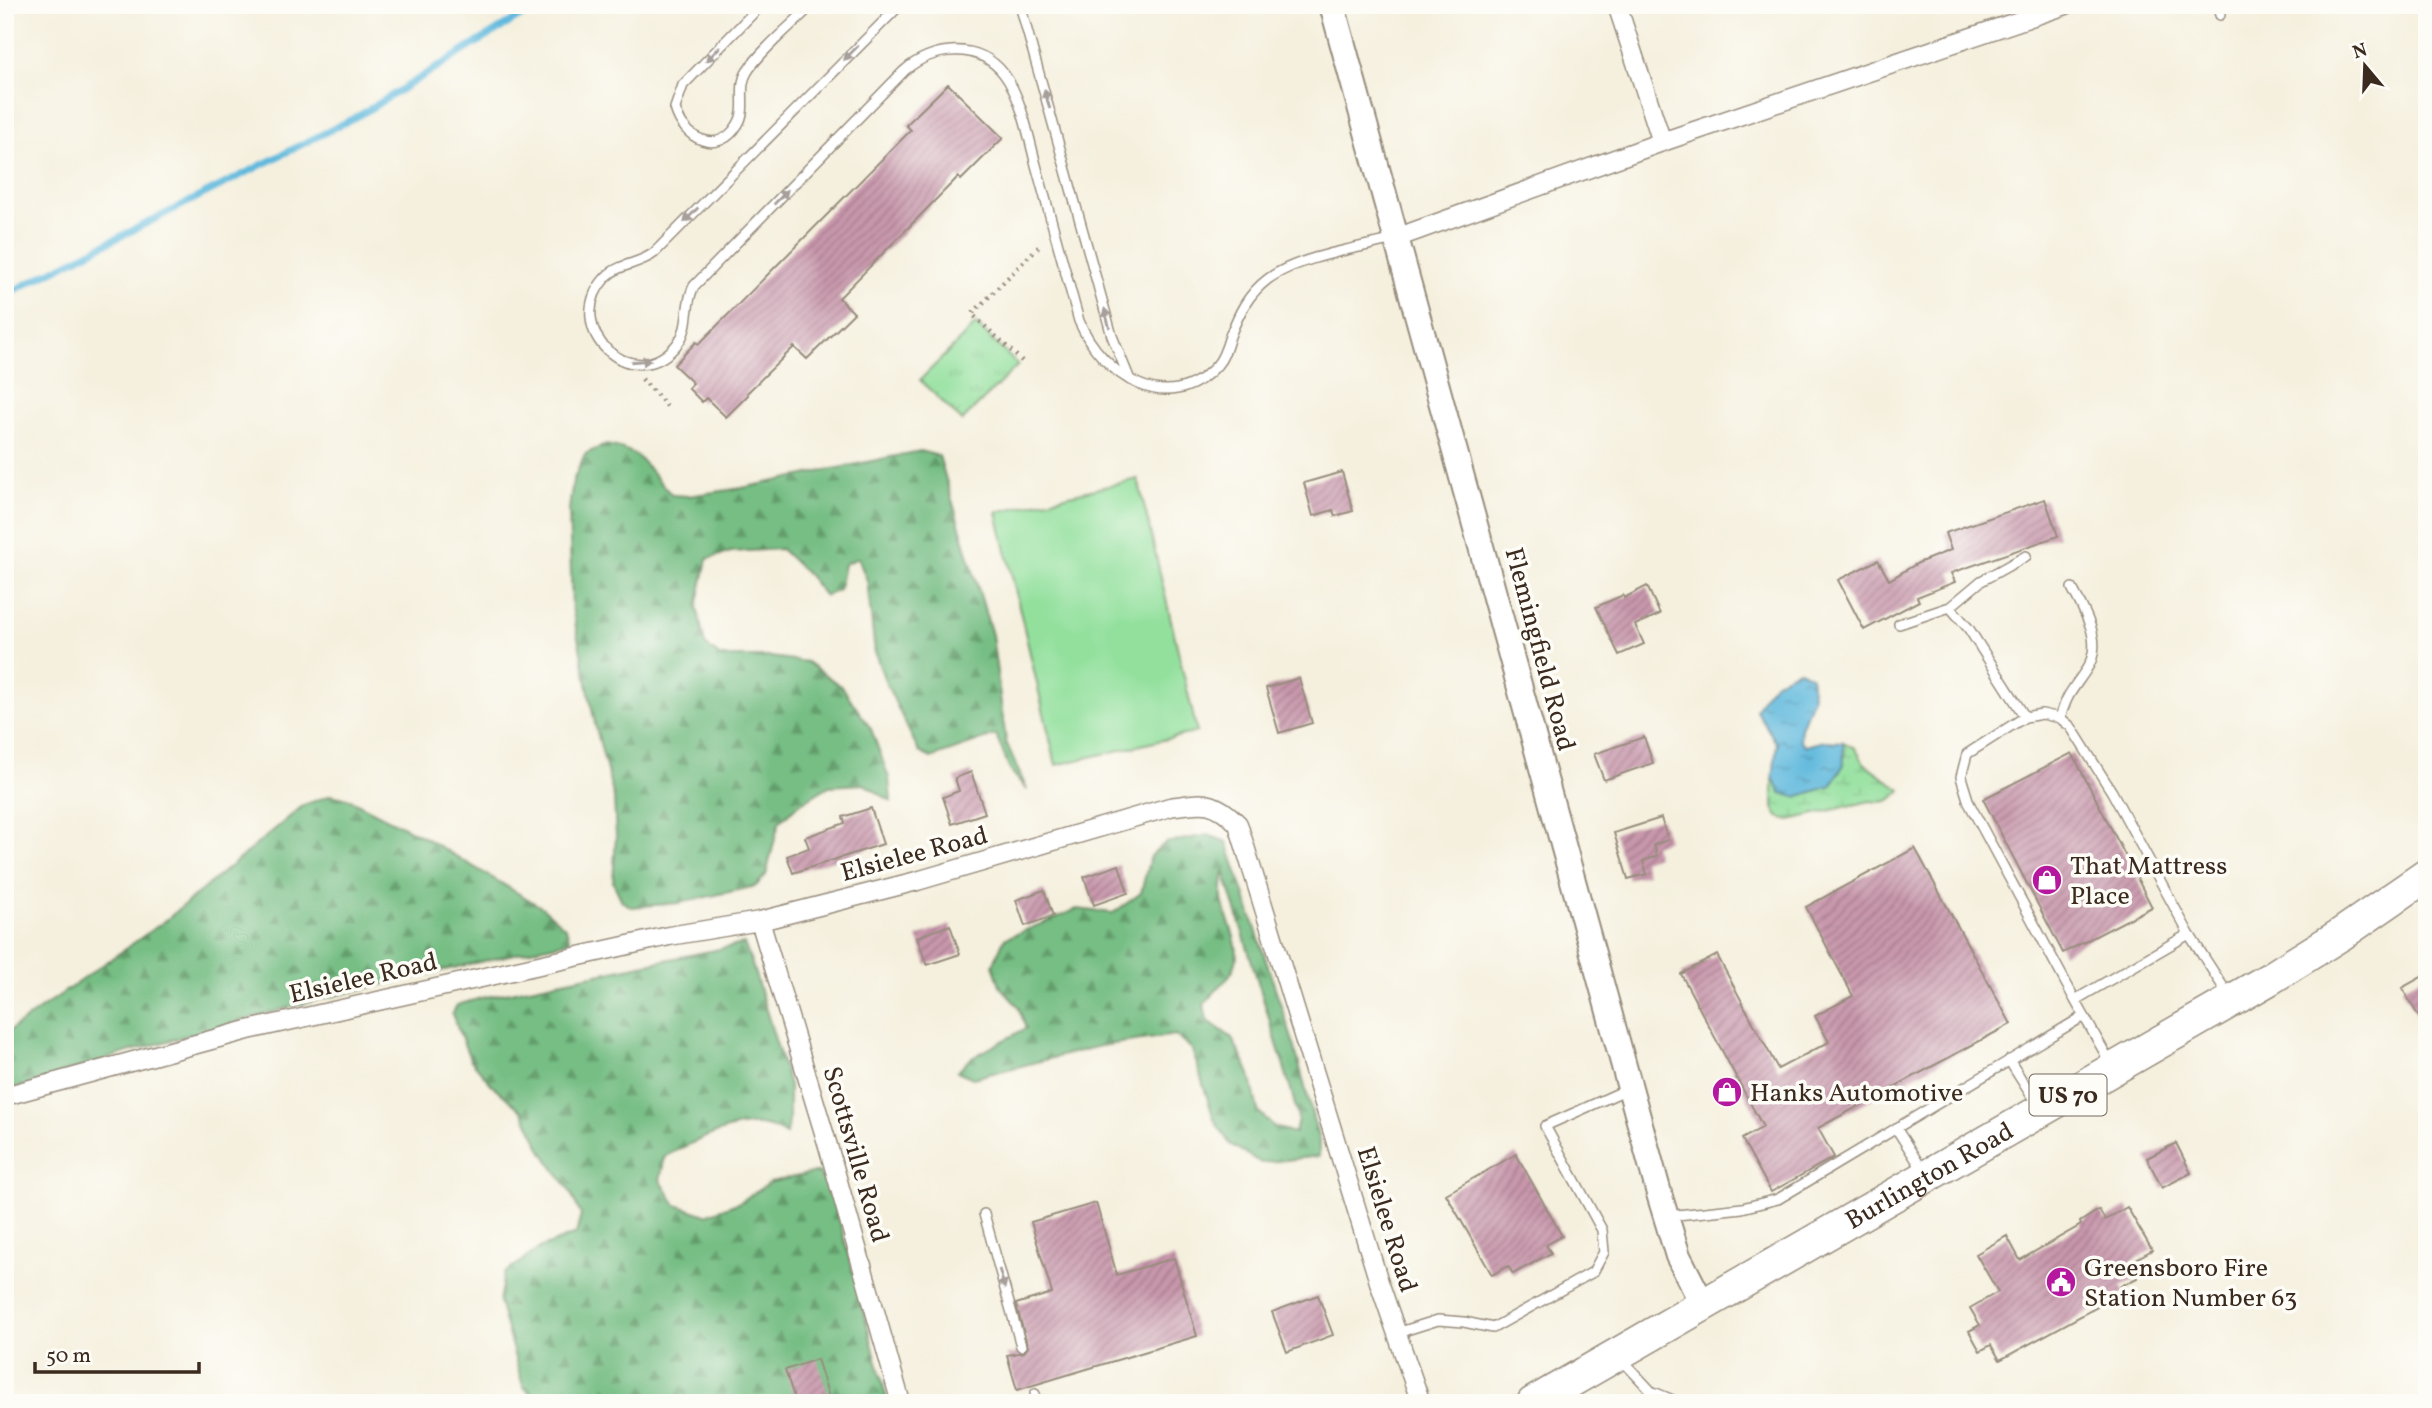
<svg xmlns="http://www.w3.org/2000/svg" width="2432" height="1408" viewBox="0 0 2432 1408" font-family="Vollkorn,serif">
  <defs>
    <pattern id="forest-firs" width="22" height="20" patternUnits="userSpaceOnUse" patternTransform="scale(1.75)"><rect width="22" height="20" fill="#76be84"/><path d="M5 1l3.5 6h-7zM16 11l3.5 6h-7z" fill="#629b6b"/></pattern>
    <pattern id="wetland-marsh" width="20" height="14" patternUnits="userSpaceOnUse" patternTransform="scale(1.75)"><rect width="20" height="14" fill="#93e09d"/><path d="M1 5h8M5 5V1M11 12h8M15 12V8" fill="none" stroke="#80c087"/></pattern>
    <pattern id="park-tufts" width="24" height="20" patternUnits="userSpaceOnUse" patternTransform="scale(1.75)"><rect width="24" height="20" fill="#93e09d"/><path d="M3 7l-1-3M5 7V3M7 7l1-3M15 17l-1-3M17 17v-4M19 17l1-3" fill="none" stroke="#80c087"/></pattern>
    <pattern id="water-ripples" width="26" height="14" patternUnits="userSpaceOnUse" patternTransform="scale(1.75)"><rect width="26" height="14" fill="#60b9dd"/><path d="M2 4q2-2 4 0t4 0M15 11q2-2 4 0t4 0" fill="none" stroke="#5097b3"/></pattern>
    <pattern id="building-hatch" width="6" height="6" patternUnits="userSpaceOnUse" patternTransform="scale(1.75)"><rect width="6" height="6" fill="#c897ac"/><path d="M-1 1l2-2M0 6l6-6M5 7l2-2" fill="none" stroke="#a47b8b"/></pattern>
  </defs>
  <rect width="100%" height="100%" fill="#fdfcf7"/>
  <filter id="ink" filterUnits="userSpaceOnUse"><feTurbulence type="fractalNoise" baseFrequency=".0143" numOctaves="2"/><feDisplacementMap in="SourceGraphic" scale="14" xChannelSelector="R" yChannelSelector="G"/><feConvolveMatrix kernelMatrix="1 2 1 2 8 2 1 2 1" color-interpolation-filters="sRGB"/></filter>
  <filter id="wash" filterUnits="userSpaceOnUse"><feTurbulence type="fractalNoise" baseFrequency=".00686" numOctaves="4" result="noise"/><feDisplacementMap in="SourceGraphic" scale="28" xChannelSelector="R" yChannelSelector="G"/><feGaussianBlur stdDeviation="1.57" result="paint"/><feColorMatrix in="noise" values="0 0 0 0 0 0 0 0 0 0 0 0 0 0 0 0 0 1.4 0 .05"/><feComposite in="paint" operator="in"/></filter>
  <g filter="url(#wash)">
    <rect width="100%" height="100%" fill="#f5f0de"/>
    <path fill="url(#forest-firs)" stroke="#587451" stroke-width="2" fill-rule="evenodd" d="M605 445C645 450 646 470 672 495L688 496 742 488 920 451 939 456 992 635 1006 742 1027 790 1010 770 996 735 931 758 919 752 886 683 875 653 867 580 858 558 844 564 839 590 825 596 808 575 781 549 731 552 707 559 697 607 705 645 721 657H771L807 662 842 687 871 729 889 778 891 801 864 784 829 786 798 805 779 822 766 875 756 886 679 903 631 907 622 901 613 882 616 836 614 798 595 724 572 607 569 509 573 481 585 454Z
      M331 795 349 799 425 838 543 908 566 928 570 941 320 999 128 1052 5 1092V1034L166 920 304 805Z
      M1208 835 1227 842 1294 1045 1319 1141V1156L1261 1163 1230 1144 1214 1119 1192 1049 1175 1035 1100 1046 973 1078 957 1071 970 1059 1026 1028 1018 1006 1001 988 993 965 1004 939 1077 909 1113 913 1141 893 1150 857 1165 843ZM1224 871 1292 1093 1298 1119 1295 1133 1274 1127 1258 1111 1250 1074 1232 1038 1207 1020 1204 1005C1213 991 1232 978 1236 962 1241 943 1224 916 1222 898 1221 890 1223 879 1224 871Z
      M744 944 751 961 789 1085V1118L786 1134C779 1131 772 1127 765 1126 735 1119 691 1144 665 1156L660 1180 676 1205 706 1215 740 1202 771 1182 819 1172 834 1200 888 1403H538L523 1386 499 1302 504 1274 540 1248 576 1234 581 1215 570 1191 544 1154 523 1112 493 1086 470 1059 452 1014 457 1005 481 998Z"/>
    <path fill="url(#wetland-marsh)" stroke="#67855e" stroke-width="2" d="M1843 742 1855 748 1864 763 1901 790C1892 802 1884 803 1870 801L1790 820 1778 817 1773 808V778L1781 793 1796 797 1831 786 1844 764Z"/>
    <path fill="url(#park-tufts)" stroke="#67855e" stroke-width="2" d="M976 324 1018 365 962 421 920 380Z"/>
    <path fill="#93e09d" stroke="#67855e" stroke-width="2" d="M1138 479 1197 732 1056 765 997 512Z"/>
    <path fill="url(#water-ripples)" stroke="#4e727e" stroke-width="2" d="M1799 670 1811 676 1813 697 1801 728 1800 741 1806 746 1824 741 1843 742 1844 764 1831 786 1796 797 1781 793 1773 778 1777 744 1756 710C1766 689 1777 678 1799 670Z"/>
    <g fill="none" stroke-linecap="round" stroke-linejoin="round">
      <path stroke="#60b9dd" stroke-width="7" d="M5 295 360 115 538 5"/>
    </g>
    <g id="blocks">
      <path fill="url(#building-hatch)" d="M948 84 1003 138 961 180 958 177 839 298 854 313 807 359 794 347 747 393 748 395 726 417 706 398 702 402 688 388 693 383 674 365 696 342 699 344 911 130 906 125Z
        M1342 472 1353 511 1335 516 1333 510 1313 516 1304 483Z
        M2045 499 2058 536 1951 573 1955 582 1917 597 1919 601 1864 630 1838 580 1878 560 1889 580 1918 563 1951 550 1945 533Z
        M1647 586 1660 614 1635 625 1644 644 1619 655 1596 607 1623 595 1624 598Z
        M1299 678 1312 723 1279 733 1266 688Z
        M1644 737 1653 763 1604 780 1594 754Z
        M2072 753 2152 907 2063 953 1983 799Z
        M971 772 985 813 952 824 943 797 959 791 955 778Z
        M871 808 883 844 793 873 787 856 809 848 805 837 845 823 843 817Z
        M1661 818 1668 840 1654 845 1657 856 1643 861 1647 874 1628 879 1614 833Z
        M1915 848 2011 1024 1818 1128 1834 1157 1771 1192 1742 1139 1763 1127 1681 974 1717 955 1778 1069 1829 1042 1815 1016 1853 996 1806 907Z
        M1119 865 1128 893 1094 905 1084 877Z
        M1044 890 1053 916 1025 926 1016 900Z
        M950 925 960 954 927 965 917 937Z
        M2427 974V1031L2402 988Z
        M2176 1143 2191 1173 2162 1188 2147 1158Z
        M1516 1154 1562 1236 1546 1245 1551 1253 1513 1274 1508 1266 1492 1275 1446 1194Z
        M1096 1203 1117 1275 1174 1258 1197 1336 1017 1390 1007 1355 1024 1352 1028 1347 1016 1304 1052 1293 1031 1222Z
        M2127 1207 2152 1250 2129 1263 2137 1278 2121 1286 2125 1292 2000 1360 1991 1345 1980 1351 1969 1331 1980 1325 1970 1308 1998 1292 1976 1254 2007 1236 2020 1260 2081 1225 2080 1222 2099 1210 2105 1220Z
        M1318 1295 1333 1335 1287 1352 1272 1312Z
        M817 1359 831 1403H796L785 1370Z"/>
    </g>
  </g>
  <g filter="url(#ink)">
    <use href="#blocks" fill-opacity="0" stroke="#988d7e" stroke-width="2"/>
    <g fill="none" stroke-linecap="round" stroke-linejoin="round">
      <g stroke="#988d7e" stroke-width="12">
        <path id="lane" d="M761 5 683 85 675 108C683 139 719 157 738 124 748 109 737 88 747 72 759 52 794 23 812 5
          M900 5 654 253C640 264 618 264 606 277 558 329 635 399 678 343 691 326 684 304 694 286L904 71C932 46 979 41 1004 74 1021 96 1029 138 1036 165 1050 217 1065 269 1079 321 1102 375 1168 420 1217 365 1224 357 1227 346 1230 336 1239 313 1248 294 1268 279 1298 257 1358 248 1395 239
          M1020 5 1112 336 1130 380
          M2217 5 2220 15
          M1950 607 1981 581 2026 556
          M1899 624 1950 607 1969 629 2025 717
          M2060 718C2068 692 2072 691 2086 670 2105 643 2085 613 2072 588
          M2075 1000 1969 803 1961 777 1967 754 2025 717 2042 714 2060 718 2071 727 2112 792 2189 934
          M2009 1060 2038 1106
          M2111 1064 2075 1000 2189 934 2229 996
          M1896 1128 1924 1172
          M984 1214 1021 1346
          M1668 1216 1742 1208 1778 1199 2084 1016
          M1397 1333 1438 1320 1464 1322 1493 1328 1593 1272 1604 1252 1602 1230 1545 1126 1630 1088
          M1621 1359 1651 1391 1680 1403
          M1035 1394 1037 1403"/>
      </g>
      <g stroke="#988d7e" stroke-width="21">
        <path id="street" d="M1617 5 1662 142
          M1396 238 1662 142 2066 5
          M760 921 828 1146 901 1403
          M5 1096 248 1030 669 936 760 921 917 881 1170 807C1202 802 1214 799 1238 824L1379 1282 1421 1403"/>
      </g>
      <g stroke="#988d7e" stroke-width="28">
        <path id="secondary" d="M1332 5 1660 1197 1678 1256 1703 1305"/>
      </g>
      <g stroke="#988d7e" stroke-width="35">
        <g id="highway">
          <path id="s1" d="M1533 1403 2271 978 2340 935 2427 875"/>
        </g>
      </g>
      <path stroke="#988d7e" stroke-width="4.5" stroke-dasharray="2 5" stroke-linecap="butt" d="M1022 361 972 314 1041 244
        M642 379 668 407"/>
      <use href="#lane" stroke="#fff" stroke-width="9"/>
      <use href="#street" stroke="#fff" stroke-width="18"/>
      <use href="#secondary" stroke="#fff" stroke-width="24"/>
      <use href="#highway" stroke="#fff" stroke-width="32"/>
    </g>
    <defs><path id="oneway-solid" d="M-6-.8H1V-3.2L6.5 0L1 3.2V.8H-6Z" transform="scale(1.75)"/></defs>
    <g fill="#a79f9a">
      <use href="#oneway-solid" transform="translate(851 53) rotate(135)"/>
      <use href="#oneway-solid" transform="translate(713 54) rotate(135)"/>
      <use href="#oneway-solid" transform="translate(1047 99) rotate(-106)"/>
      <use href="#oneway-solid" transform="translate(781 197) rotate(-46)"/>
      <use href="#oneway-solid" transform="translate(691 215) rotate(134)"/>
      <use href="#oneway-solid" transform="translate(1107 318) rotate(-105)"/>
      <use href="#oneway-solid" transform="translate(641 361) rotate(-4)"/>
      <use href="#oneway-solid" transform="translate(1002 1279) rotate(74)"/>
    </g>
  </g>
  <defs>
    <g id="shop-disc" transform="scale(1.575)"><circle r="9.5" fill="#b5179e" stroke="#fdfcf7"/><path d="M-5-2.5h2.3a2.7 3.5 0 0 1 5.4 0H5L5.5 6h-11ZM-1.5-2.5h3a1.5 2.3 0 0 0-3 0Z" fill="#fff"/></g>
    <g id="civic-disc" transform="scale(1.575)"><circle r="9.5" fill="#b5179e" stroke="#fdfcf7"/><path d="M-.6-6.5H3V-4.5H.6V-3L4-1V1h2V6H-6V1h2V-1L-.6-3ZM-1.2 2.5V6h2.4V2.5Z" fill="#fff"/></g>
  </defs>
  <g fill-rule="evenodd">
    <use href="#shop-disc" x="2047" y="880"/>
    <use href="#shop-disc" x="1727" y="1092"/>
    <use href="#civic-disc" x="2061" y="1282"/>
  </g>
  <g text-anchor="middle" stroke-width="7" stroke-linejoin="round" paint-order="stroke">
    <rect fill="#fdfcf7" stroke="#75695f" stroke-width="2" x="2029.5" y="1074.5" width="77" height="41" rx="5"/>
    <g font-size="24" font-weight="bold" fill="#3b2a1e">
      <text x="2068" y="1103">US 70</text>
    </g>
    <g font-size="26" fill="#3b2a1e" stroke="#fdfcf7">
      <text transform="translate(1541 649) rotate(75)" y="9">Flemingfield Road</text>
      <text transform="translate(914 853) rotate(-15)" y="9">Elsielee Road</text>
      <text transform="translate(363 977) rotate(-13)" y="9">Elsielee Road</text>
      <text transform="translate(857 1154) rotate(74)" y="9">Scottsville Road</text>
      <text dy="9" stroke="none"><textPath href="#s1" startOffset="457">Burlington Road</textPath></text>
      <text transform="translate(1388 1219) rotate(73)" y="9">Elsielee Road</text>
    </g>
    <g font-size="26" fill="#3b2a1e" stroke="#fdfcf7" text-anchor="start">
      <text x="2070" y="874">That Mattress<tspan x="2070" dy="30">Place</tspan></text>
      <text x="1750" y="1101">Hanks Automotive</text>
      <text x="2084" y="1276">Greensboro Fire<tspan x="2084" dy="30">Station Number 63</tspan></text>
    </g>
  </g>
  <rect width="2432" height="1408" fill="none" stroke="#fdfcf7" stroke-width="28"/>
  <g transform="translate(2365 66) rotate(341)" stroke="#fdfcf7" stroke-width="5" paint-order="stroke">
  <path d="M0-5L12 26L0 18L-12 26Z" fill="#3b2a1e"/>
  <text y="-10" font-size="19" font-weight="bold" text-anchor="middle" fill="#3b2a1e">N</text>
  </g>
  <path d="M35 1362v10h164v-10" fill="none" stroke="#3b2a1e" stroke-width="3.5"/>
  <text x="46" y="1362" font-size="21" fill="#3b2a1e" stroke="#fdfcf7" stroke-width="5" paint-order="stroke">50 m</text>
</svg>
